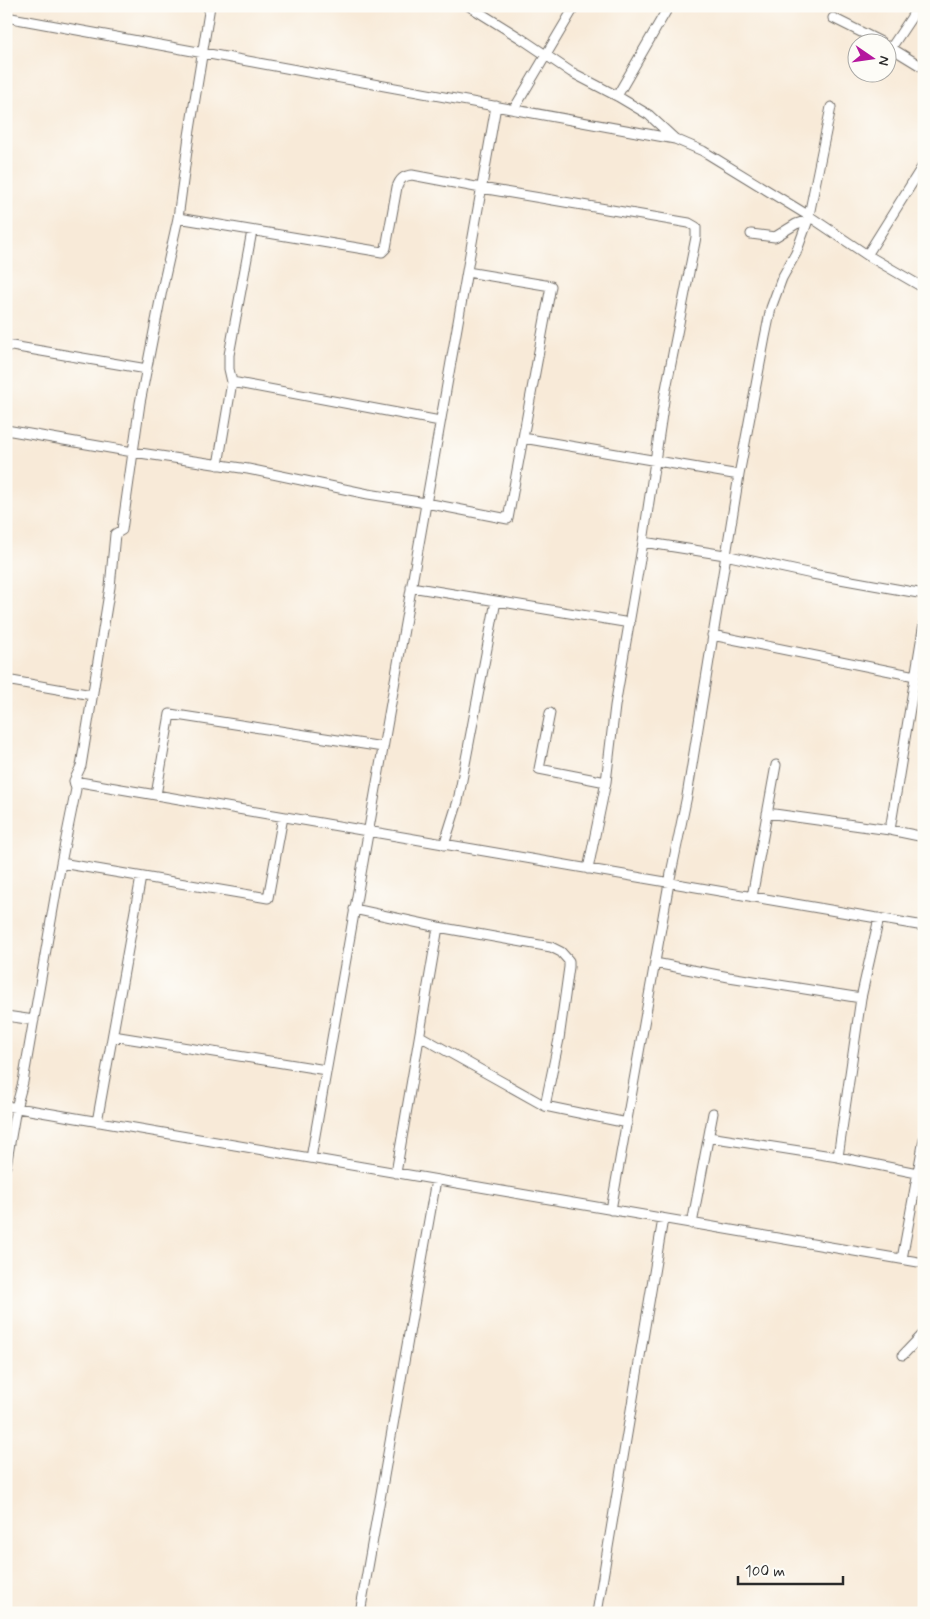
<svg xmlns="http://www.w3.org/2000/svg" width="930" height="1619" viewBox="0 0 930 1619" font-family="Mynerve,sans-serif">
  <rect width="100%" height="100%" fill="#fdfcf7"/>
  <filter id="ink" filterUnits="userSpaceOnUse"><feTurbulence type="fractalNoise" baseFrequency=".02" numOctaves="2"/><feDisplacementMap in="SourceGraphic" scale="10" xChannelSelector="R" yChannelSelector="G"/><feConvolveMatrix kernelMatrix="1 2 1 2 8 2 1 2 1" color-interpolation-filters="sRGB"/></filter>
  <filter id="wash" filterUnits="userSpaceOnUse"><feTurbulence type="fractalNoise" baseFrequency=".0096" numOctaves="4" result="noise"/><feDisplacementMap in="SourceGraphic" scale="20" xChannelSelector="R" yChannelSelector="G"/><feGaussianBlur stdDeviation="1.12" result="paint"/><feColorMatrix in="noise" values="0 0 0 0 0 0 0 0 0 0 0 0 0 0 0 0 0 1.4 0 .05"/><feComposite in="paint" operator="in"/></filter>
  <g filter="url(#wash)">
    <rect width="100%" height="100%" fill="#f8ead8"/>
  </g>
  <g filter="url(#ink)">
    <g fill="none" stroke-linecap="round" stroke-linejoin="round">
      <g stroke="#736e68" stroke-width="11">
        <path id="minor" d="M469 6 522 39 571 72 617 96 649 115 675 139 703 151 809 216 867 255 924 288
          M6 17 675 139
          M833 18 881 42
          M888 46 924 68
          M891 48 911 18 917 6
          M617 96 669 6
          M514 109 575 6
          M178 218 382 252 386 248 397 187C400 179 403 176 412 175L481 188 689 223 696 227V237L665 394 643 542 615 706 606 782 588 869
          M751 234 775 237 796 224 808 220
          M867 255 924 164
          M6 345 147 369
          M232 382 440 421
          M6 430 133 452 248 469 368 494 426 503 508 519 551 286 467 272
          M523 438 739 475
          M218 465 232 382 229 369V355L252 231
          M643 542 725 555 812 574 924 594
          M411 587 630 623
          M712 635 915 676
          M6 680 92 695
          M550 713 539 769 606 782
          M74 781 924 926
          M156 795 170 714 383 747
          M767 813 890 830 924 837
          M890 830 924 623
          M444 845 458 801 496 601
          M61 863 268 898 283 817
          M752 897 776 765
          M354 909 438 927 551 947 561 952 569 961V967L559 1039 545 1106
          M655 963 729 977 861 998
          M6 1016 34 1020
          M113 1036 326 1070
          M420 1036 545 1106 627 1123
          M6 1106 924 1263
          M97 1122 141 877
          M709 1137 838 1157 917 1173
          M838 1157 861 998 879 918
          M311 1158 496 106
          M6 1166 16 1108 23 1082 61 863 76 789 74 781 81 766 110 587 115 534 122 530 140 403 162 290 178 218 189 136 210 6
          M396 1173 438 927
          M611 1210 669 883 687 796 739 475 765 337 771 308 782 278 796 253 808 220 831 107
          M692 1224 713 1113
          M902 1259 924 1139
          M903 1355 924 1333
          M360 1613 436 1180
          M597 1613 663 1219"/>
      </g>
      <use href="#minor" stroke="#fff" stroke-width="9"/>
    </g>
  </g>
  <rect width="930" height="1619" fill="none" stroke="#fdfcf7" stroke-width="25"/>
  <g transform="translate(872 58) rotate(103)"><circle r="24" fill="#fdfcf7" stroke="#a9a8a5"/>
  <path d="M0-4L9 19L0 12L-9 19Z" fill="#b5179e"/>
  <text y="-8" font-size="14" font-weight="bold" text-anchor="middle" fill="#2b2b2b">N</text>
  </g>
  <path d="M738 1576v8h105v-8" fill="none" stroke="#2b2b2b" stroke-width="2.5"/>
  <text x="745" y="1576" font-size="15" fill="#2b2b2b" stroke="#fdfcf7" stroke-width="4" paint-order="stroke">100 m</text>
</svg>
